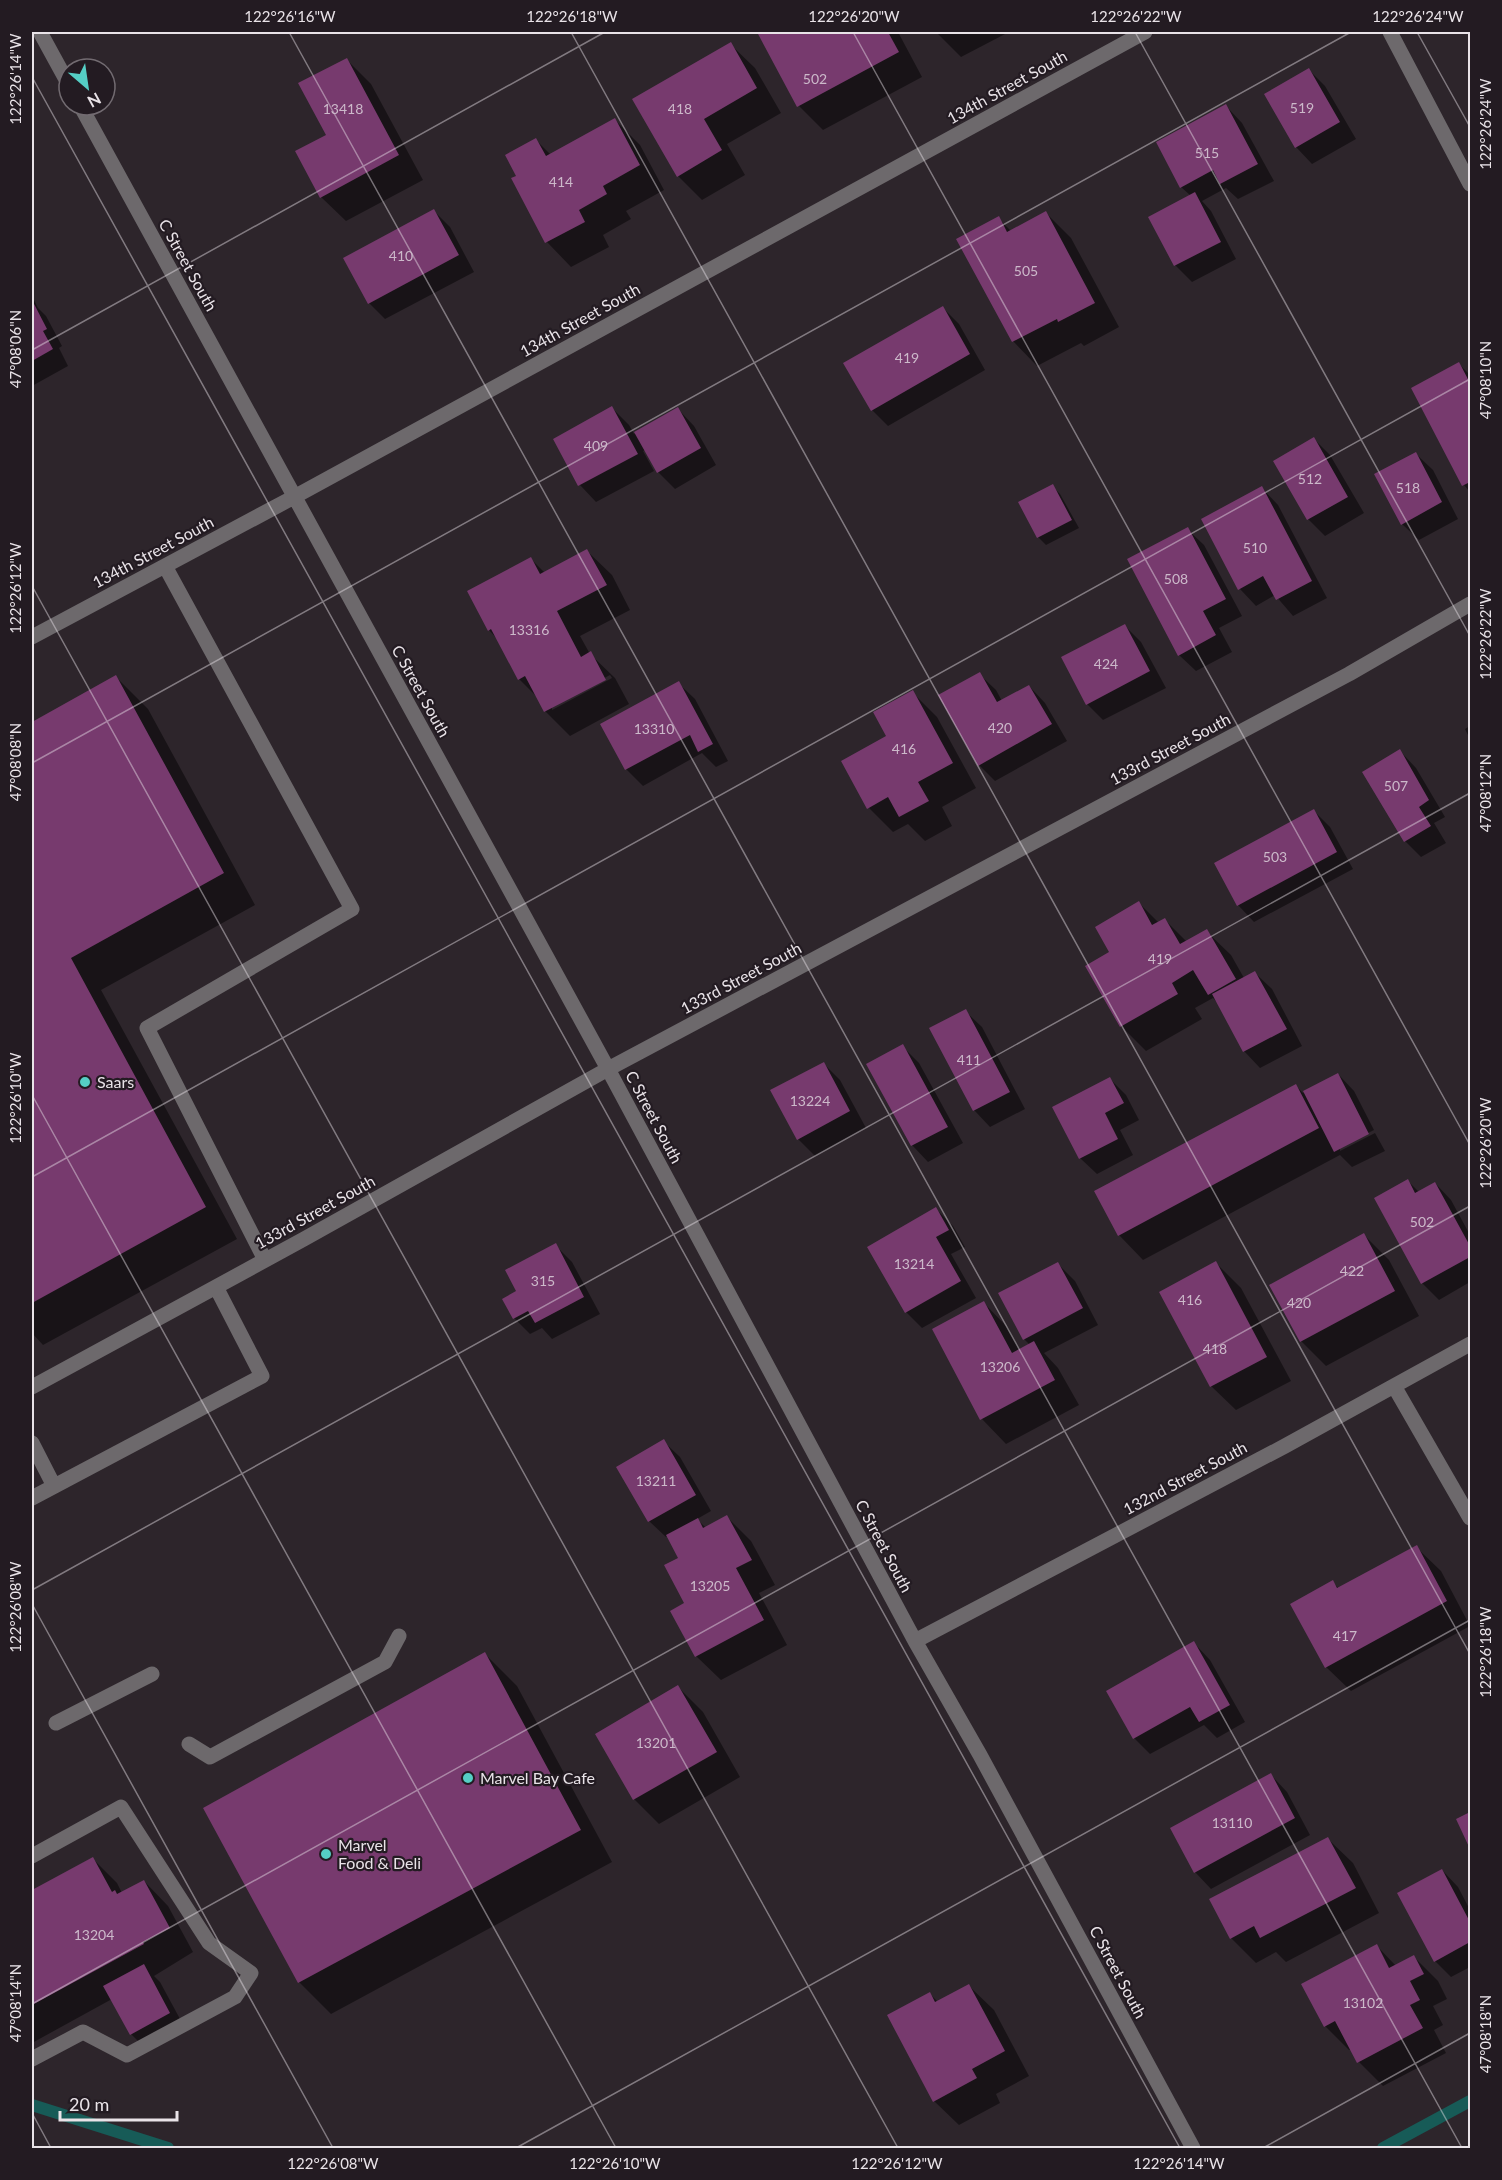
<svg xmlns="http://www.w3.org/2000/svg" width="1502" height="2180" viewBox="0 0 1502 2180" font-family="Lato,sans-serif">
  <rect width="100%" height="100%" fill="#2d252b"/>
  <path fill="#0007" fill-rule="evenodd" d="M759 32H898L922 77 823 130 799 106Z
    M936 32H1007V33L961 57Z
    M730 44 755 68 781 113 727 144 745 175 702 200 678 176Z
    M347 60 371 84 423 180 346 221 321 197Z
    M1309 70 1325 86 1356 139 1312 164 1296 147Z
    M1226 106 1242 123 1274 181 1238 199 1226 188 1202 201 1211 211 1236 259 1192 282 1175 265 1150 217 1191 196 1181 187Z
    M615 120 640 145 664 190 626 211 631 219 603 235 609 247 571 267 547 242 513 179 518 176 536 140 551 155Z
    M433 210 450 227 474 272 385 319 369 303Z
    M1046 213 1071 238 1119 327 1084 346 1081 343 1037 366 1013 341 998 218 1011 231Z
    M32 296 38 308 46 316 62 346 59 348 68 366 32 386Z
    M943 308 959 324 985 370 888 426 872 410Z
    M1459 364 1470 375V492L1464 485 1413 388Z
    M612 408 629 425 634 434 678 409 694 426 716 465 675 489 658 472 645 450 643 451 654 471 596 502 580 485 555 439Z
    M1314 439 1330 455 1364 513 1325 536 1308 519Z
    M1416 454 1433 470 1458 519 1419 540 1402 524Z
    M1052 486 1060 494 1079 528 1046 545 1038 537Z
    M1262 488 1278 505 1327 598 1293 616 1275 595 1256 606 1240 589 1203 519Z
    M1187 529 1204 545 1242 616 1219 628 1232 652 1196 671 1179 655Z
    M587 551 612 575 630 610 580 636 590 654 615 678 629 704 570 736 545 711 539 699 519 679 498 640 489 630 531 559 545 573ZM610 675 612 678 552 710V706Z
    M1125 626 1141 642 1166 688 1103 720 1087 704Z
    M979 674 996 690 1002 701 1029 686 1045 703 1067 741 995 781 979 765Z
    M116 677 148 709 255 905 101 990 237 1239 43 1345 32 1333V723Z
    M678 683 695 699 728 761 716 767 702 753 643 786 626 769Z
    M912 692 937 717 976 788 942 807 952 826 925 841 908 824 893 832 869 808 888 737Z
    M1470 726V739L1465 729Z
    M1400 751 1416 768 1445 817 1434 823 1446 843 1421 857 1405 841Z
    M1314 811 1330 827 1353 869 1254 922 1238 905Z
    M1139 903 1159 923 1165 920 1187 942 1206 931 1231 955 1244 978 1255 973 1272 989 1302 1046 1260 1068 1244 1051 1219 1004 1213 998 1195 1008 1202 1019 1146 1051 1121 1026 1087 966 1111 952Z
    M965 1011 982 1027 1025 1109 990 1127 974 1110Z
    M902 1046 919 1063 963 1143 928 1162 912 1145Z
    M824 1064 840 1080 866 1128 815 1156 798 1139Z
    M1338 1074 1354 1091 1374 1130 1340 1147V1151L1375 1133 1385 1151 1352 1167 1340 1155 1143 1260 1119 1235 1296 1086 1303 1093Z
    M1110 1079 1126 1095 1139 1120 1120 1130 1133 1155 1097 1174 1080 1158Z
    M1408 1181 1419 1192 1435 1183 1451 1200 1470 1235V1282L1439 1300 1422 1283Z
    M936 1209 953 1226 965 1247 951 1254 976 1298 922 1328 906 1312Z
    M1364 1235 1389 1260 1419 1316 1326 1366 1301 1341Z
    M555 1245 572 1262 600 1314 552 1339 542 1328 530 1334 514 1318 518 1292Z
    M1216 1263 1241 1288 1291 1381 1236 1410 1211 1386Z
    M1058 1264 1075 1281 1098 1325 1044 1353 1058 1368 1079 1405 1006 1444 982 1419 934 1330 984 1303 1008 1328 1020 1350 1030 1345 1024 1339Z
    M663 1441 680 1457 711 1511 697 1519 706 1528 727 1517 751 1541 775 1585 759 1593 787 1645 721 1680 696 1656 686 1604 680 1559 668 1536 666 1537 649 1521Z
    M1416 1547 1441 1571 1470 1626 1351 1691 1326 1667 1333 1582 1339 1589Z
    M1194 1643 1210 1660 1245 1722 1217 1738 1204 1725 1150 1754 1134 1738Z
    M485 1654 517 1686 612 1862 331 2014 299 1982Z
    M678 1687 703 1712 740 1777 659 1824 634 1799 597 1734Z
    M1271 1775 1287 1792 1310 1835 1211 1889 1195 1872Z
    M1328 1839 1353 1863 1379 1913 1286 1962 1276 1952 1256 1963 1231 1938 1211 1900Z
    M92 1858 117 1883 122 1893 144 1881 168 1906 193 1952 154 1976 160 1982 186 2030 147 2050 131 2034 112 1999 32 2043V1891Z
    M1442 1870 1458 1887 1470 1910V1967L1451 1977 1435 1961Z
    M1377 1946 1396 1966 1414 1957 1438 1981 1447 1999 1433 2006 1443 2025 1434 2030 1446 2053 1383 2086 1359 2062 1352 2049 1349 2050 1325 2026Z
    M969 1986 994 2010 1029 2076 996 2094 1000 2103 959 2125 934 2101 930 1994 938 2002Z"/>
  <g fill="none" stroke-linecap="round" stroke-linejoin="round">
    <path stroke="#175b57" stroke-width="12" d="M32 2105 168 2148
      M1383 2148 1470 2101"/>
  </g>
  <path fill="#773a6e" d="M757 32H888L899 52 797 107Z
    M731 42 757 88 704 119 722 150 677 177 632 99Z
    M347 58 399 155 320 198 295 151 326 135 298 83Z
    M1309 68 1340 122 1295 148 1264 94Z
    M1226 104 1258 164 1220 184 1213 170 1180 188 1156 142Z
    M615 118 640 165 603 186 607 194 579 210 585 222 545 243 511 178 516 176 505 155 536 138 546 156Z
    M1195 192 1221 242 1174 266 1148 217Z
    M434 209 459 255 368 304 343 258Z
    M1046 211 1095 303 1058 322 1057 319 1012 342 956 239 999 216 1007 232Z
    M32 300 47 329 43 331 53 349 32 361Z
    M943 306 970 354 871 411 843 363Z
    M1459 362 1470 383V482L1462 486 1411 388Z
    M612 406 638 454 578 486 553 439Z
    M678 407 701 448 657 473 634 432Z
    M1314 437 1348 497 1307 520 1273 461Z
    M1416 452 1442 502 1401 525 1374 474Z
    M1053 484 1072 520 1037 538 1018 502Z
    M1262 486 1312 581 1276 600 1263 576 1238 590 1201 519Z
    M1188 527 1226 599 1203 611 1216 635 1178 656 1127 559Z
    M587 549 607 585 557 611 581 657 591 651 606 680 544 712 525 676 518 680 491 629 488 631 467 591 531 557 540 574Z
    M1125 624 1150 671 1086 705 1061 657Z
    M980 672 997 702 1029 685 1052 724 978 766 938 695Z
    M116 675 224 873 71 958 206 1207 32 1303V722Z
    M679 681 713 744 698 752 690 735 625 770 600 724Z
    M913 690 953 763 918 782 929 801 899 817 888 797 867 809 841 761 886 736 873 712Z
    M1400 749 1429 800 1419 807 1431 826 1404 842 1362 772Z
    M1314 809 1337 852 1237 906 1214 863Z
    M1139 901 1152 925 1165 918 1180 944 1207 929 1236 979 1208 995 1193 970 1172 983 1178 994 1120 1027 1085 966 1109 952 1095 927Z
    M1255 971 1287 1029 1243 1052 1212 994Z
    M966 1009 1010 1092 973 1111 929 1028Z
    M903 1044 948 1127 911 1146 866 1064Z
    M824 1062 850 1111 797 1140 770 1090Z
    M1338 1073 1369 1134 1334 1152 1303 1091Z
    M1110 1077 1124 1103 1105 1113 1118 1139 1079 1159 1052 1107Z
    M1296 1084 1319 1128 1118 1236 1094 1191Z
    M1408 1179 1415 1193 1435 1182 1470 1246V1257L1421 1284 1374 1198Z
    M936 1207 949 1230 936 1237 961 1281 905 1313 867 1247Z
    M1364 1233 1395 1291 1300 1342 1269 1285Z
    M556 1243 584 1297 535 1323 528 1311 513 1319 502 1299 516 1291 505 1270Z
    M1216 1261 1267 1357 1210 1387 1159 1292Z
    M1058 1262 1083 1308 1023 1340 998 1293Z
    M984 1301 1012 1353 1034 1341 1055 1380 980 1420 932 1329Z
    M664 1439 696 1495 648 1522 616 1467Z
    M727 1515 752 1560 736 1568 764 1620 695 1657 670 1611 684 1603 664 1565 678 1558 666 1535 698 1518 703 1528Z
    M1417 1545 1447 1601 1325 1668 1290 1604 1333 1580 1337 1588Z
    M1194 1641 1230 1705 1199 1722 1190 1707 1133 1739 1106 1691Z
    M485 1652 581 1830 298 1983 203 1808Z
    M678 1685 717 1752 633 1800 595 1734Z
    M1271 1773 1295 1818 1194 1873 1170 1828Z
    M1470 1812V1849L1456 1819Z
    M1328 1837 1356 1888 1260 1938 1254 1926 1230 1939 1209 1899Z
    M93 1857 112 1892 115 1890 117 1894 144 1880 170 1928 143 1942 144 1944 32 2005V1890Z
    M1442 1869 1470 1922V1942L1434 1962 1397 1893Z
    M1377 1944 1389 1968 1414 1955 1424 1974 1410 1981 1420 2000 1410 2005 1423 2028 1357 2063 1335 2021 1324 2027 1301 1984Z
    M144 1964 170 2013 130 2035 103 1986Z
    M969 1984 1005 2051 972 2069 977 2078 933 2102 887 2015 930 1992 935 2002Z"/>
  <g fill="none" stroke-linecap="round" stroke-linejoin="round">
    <path stroke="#6d696c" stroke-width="15" d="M40 32 69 85
      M1390 32 1470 184
      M80 105 608 1069 915 1641 980 1755 1193 2148
      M165 566 352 909 147 1028 265 1260
      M32 637 294 497 1145 32
      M1394 1386 1470 1518
      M32 1387 304 1239 608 1069 1349 674 1470 604
      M32 1443 54 1486
      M32 1498 262 1376 216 1287
      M915 1641 1285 1446 1470 1344
      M56 1723 152 1674
      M189 1744 210 1757 385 1662 399 1636
      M32 1856 121 1807 209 1943 251 1973 235 1997 127 2055 83 2032 32 2059"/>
  </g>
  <path fill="none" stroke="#e9e3e8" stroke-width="1.5" stroke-opacity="0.45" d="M289 32 1462 2148M571 32 1470 1654M853 32 1470 1145M1135 32 1470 636M1417 32 1470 127M32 77 1180 2148M32 350 605 32M32 586 898 2148M32 763 1351 32M32 1095 616 2148M32 1177 1470 379M32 1590 1470 793M32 1604 333 2148M32 2004 1470 1206M32 2113 51 2148M516 2148 1470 1620M1263 2148 1470 2033"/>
  <g fill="#55cec5" stroke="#231b22" stroke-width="2">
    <circle cx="85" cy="1082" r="6"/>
    <circle cx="468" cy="1778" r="6"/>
    <circle cx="326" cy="1854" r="6"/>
  </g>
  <g text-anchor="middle" stroke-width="4.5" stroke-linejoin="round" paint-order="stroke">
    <g font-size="14" fill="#ccb9ca">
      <text x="815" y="84">502</text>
      <text x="1302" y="113">519</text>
      <text x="343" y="114">13418</text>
      <text x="680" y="114">418</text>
      <text x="1207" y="158">515</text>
      <text x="561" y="187">414</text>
      <text x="401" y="261">410</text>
      <text x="1026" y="276">505</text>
      <text x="907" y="363">419</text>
      <text x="596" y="451">409</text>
      <text x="1310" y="484">512</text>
      <text x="1408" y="493">518</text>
      <text x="1255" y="553">510</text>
      <text x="1176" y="584">508</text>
      <text x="529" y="635">13316</text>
      <text x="1106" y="669">424</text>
      <text x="1000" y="733">420</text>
      <text x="654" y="734">13310</text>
      <text x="904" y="754">416</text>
      <text x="1396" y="791">507</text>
      <text x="1275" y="862">503</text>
      <text x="1160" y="964">419</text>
      <text x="969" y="1065">411</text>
      <text x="810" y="1106">13224</text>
      <text x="1422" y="1227">502</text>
      <text x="914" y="1269">13214</text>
      <text x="1352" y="1276">422</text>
      <text x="543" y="1286">315</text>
      <text x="1190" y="1305">416</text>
      <text x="1299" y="1308">420</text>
      <text x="1215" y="1354">418</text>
      <text x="1000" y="1372">13206</text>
      <text x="656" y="1486">13211</text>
      <text x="710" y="1591">13205</text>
      <text x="1345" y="1641">417</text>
      <text x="656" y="1748">13201</text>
      <text x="1232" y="1828">13110</text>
      <text x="94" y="1940">13204</text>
      <text x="1363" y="2008">13102</text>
    </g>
    <g font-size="16" fill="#e9e3e8" stroke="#231b22">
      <text transform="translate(1007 87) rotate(-29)" y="6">134th Street South</text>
      <text transform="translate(188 265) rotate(61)" y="6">C Street South</text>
      <text transform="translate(580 320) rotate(-29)" y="6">134th Street South</text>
      <text transform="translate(153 552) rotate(-28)" y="6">134th Street South</text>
      <text transform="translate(421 691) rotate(61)" y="6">C Street South</text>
      <text transform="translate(1170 749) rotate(-28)" y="6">133rd Street South</text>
      <text transform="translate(741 978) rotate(-28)" y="6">133rd Street South</text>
      <text transform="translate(654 1117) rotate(62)" y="6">C Street South</text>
      <text transform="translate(315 1212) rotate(-29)" y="6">133rd Street South</text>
      <text transform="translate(1185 1478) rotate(-28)" y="6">132nd Street South</text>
      <text transform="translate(884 1546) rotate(62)" y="6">C Street South</text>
      <text transform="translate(1118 1972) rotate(62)" y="6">C Street South</text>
    </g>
    <g font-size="16" fill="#e9e3e8" stroke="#231b22" text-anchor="start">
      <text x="97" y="1088">Saars</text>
      <text x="480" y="1784">Marvel Bay Cafe</text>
      <text x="338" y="1851">Marvel<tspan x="338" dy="18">Food &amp; Deli</tspan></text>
    </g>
  </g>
  <rect width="1502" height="2180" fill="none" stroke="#231b22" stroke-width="66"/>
  <g transform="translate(87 87) rotate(151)"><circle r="28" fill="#231b22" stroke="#726b71" stroke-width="1.5"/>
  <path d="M0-4.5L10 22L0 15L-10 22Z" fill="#55cec5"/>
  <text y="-9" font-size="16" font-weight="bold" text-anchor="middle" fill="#e9e3e8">N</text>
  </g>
  <path d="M60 2111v9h117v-9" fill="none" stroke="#e9e3e8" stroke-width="3"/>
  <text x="69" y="2111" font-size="18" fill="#e9e3e8" stroke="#231b22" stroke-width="4.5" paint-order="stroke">20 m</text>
  <rect x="33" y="33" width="1436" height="2114" fill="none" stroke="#e9e3e8" stroke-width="2"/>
  <g font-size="15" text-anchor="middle" fill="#e9e3e8">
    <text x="290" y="22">122°26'16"W</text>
    <text x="572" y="22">122°26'18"W</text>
    <text x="854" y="22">122°26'20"W</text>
    <text x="1136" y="22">122°26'22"W</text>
    <text x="1418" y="22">122°26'24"W</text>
    <text transform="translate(16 79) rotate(-90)" y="5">122°26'14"W</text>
    <text transform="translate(1486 124) rotate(-90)" y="5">122°26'24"W</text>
    <text transform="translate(16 349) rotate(-90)" y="5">47°08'06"N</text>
    <text transform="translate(1486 380) rotate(-90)" y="5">47°08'10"N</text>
    <text transform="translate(16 588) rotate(-90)" y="5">122°26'12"W</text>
    <text transform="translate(1486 634) rotate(-90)" y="5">122°26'22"W</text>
    <text transform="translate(16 762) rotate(-90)" y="5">47°08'08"N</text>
    <text transform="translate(1486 793) rotate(-90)" y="5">47°08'12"N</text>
    <text transform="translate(16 1098) rotate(-90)" y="5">122°26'10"W</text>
    <text transform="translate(1486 1143) rotate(-90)" y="5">122°26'20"W</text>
    <text transform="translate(16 1607) rotate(-90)" y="5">122°26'08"W</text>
    <text transform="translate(1486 1652) rotate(-90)" y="5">122°26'18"W</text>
    <text transform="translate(16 2003) rotate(-90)" y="5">47°08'14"N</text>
    <text transform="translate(1486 2034) rotate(-90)" y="5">47°08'18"N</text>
    <text x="333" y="2169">122°26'08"W</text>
    <text x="615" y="2169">122°26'10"W</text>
    <text x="897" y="2169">122°26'12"W</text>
    <text x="1179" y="2169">122°26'14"W</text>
  </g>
</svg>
